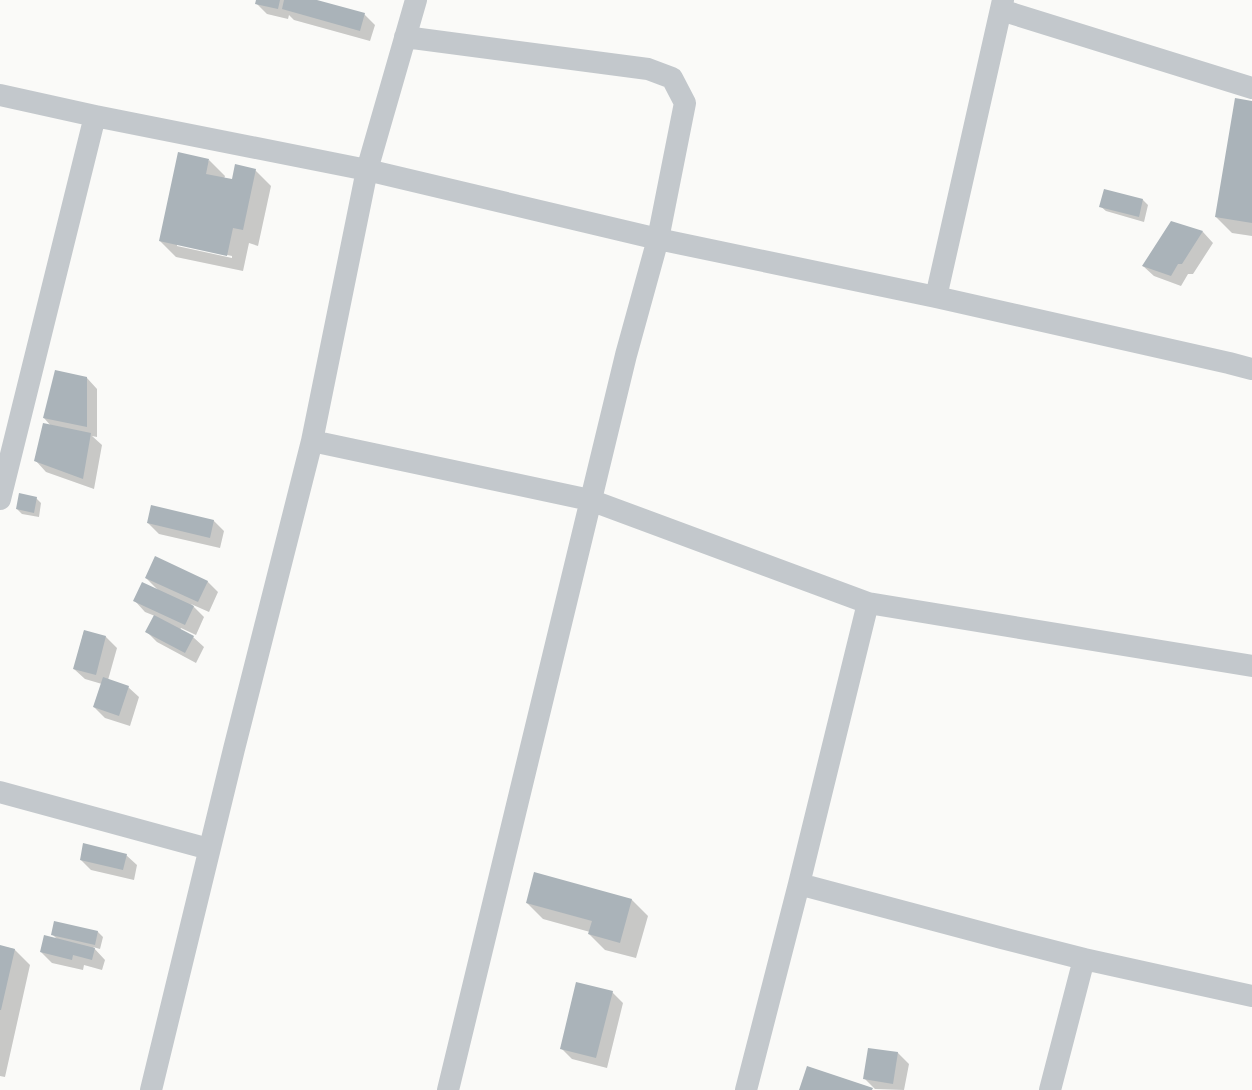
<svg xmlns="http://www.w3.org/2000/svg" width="1252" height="1090" viewBox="0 0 1252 1090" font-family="Helvetica,sans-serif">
  <rect width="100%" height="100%" fill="#fafaf8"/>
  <path fill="#0003" fill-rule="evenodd" d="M257 0H313L364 14 375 25 370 41 294 20 289 15 288 19 267 14 256 3Z
    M1252 102V236L1232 233 1216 217Z
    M209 160 225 176 224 179 233 181 255 170 271 186 258 246 249 243 243 271 176 257 160 241ZM177 244 232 256V258L177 246Z
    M1143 200 1148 205 1144 222 1106 211 1100 206Z
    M1172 222 1203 232 1213 243 1193 274H1188L1181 286 1154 276 1143 266Z
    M87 378 97 389V437L92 436 102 445 94 489 46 472 36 461 51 426 44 418Z
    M36 498 41 503 39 517 22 514 17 509Z
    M213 520 224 531 220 548 159 534 148 523Z
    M146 578 207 581 218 592 209 612 191 604 204 617 196 635 181 628 180 630 193 637 204 647 196 663 157 642 147 632 155 616 145 612 135 601 159 591Z
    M84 631 106 637 117 648 108 680 128 687 139 697 130 726 105 718 94 707 102 684 85 679 74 669Z
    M126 855 137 865 134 880 91 870 81 860Z
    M535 874 632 900 648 916 636 958 605 950 589 934 590 932 543 919 527 903Z
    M55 922 98 932 103 937 100 949 93 947 105 960 102 970 84 965 83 970 52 963 41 952 57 939 52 934Z
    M0 946 14 949 30 965 5 1077 0 1076Z
    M612 992 623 1003 607 1068 572 1059 561 1048Z
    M869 1049 898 1053 909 1064 904 1090 875 1089 865 1079Z"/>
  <path fill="#aab3b9" d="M256 0H280L278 9 255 4Z
    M284 0H317L365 13 360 31 282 9Z
    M1235 98 1252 101V223L1215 217Z
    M178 152 209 159 206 174 232 179 235 164 256 169 243 230 233 228 227 256 159 241Z
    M1104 189 1143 199 1139 217 1099 207Z
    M1171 221 1203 231 1182 264H1178L1171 276 1142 266Z
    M55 370 87 377V427L43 418Z
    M43 423 91 433 83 479 34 461Z
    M19 493 37 497 34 513 16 509Z
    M151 505 214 520 210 538 147 523Z
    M155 556 208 581 198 602 145 578Z
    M142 582 194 606 185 625 133 601Z
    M154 615 194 636 185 653 145 632Z
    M84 630 106 636 96 675 73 669Z
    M103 677 129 686 119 716 93 707Z
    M83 843 127 854 123 870 80 860Z
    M534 872 632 899 620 943 588 934 592 921 526 903Z
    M54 921 98 931 95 945 51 935Z
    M44 935 95 948 92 960 73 955 72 960 40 952Z
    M0 945 15 949 1 1010H0Z
    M576 982 613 991 596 1058 560 1049Z
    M868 1048 898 1052 893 1084 863 1079Z
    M807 1066 873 1088 872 1090H799Z"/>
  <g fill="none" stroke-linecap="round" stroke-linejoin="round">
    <path stroke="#c3c8cc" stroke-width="22" d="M1001 10 1252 88
      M405 37 648 69 672 78 685 103 658 239 626 355 448 1090
      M0 95 95 116 367 170 658 239 936 297 1229 363 1252 369
      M936 297 1003 0
      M312 441 590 500 868 603 1252 666
      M0 499 95 116
      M0 792 209 849
      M799 884 1002 938 1084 959 1252 996
      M151 1090 234 749 312 441 367 170 416 0
      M746 1090 799 884 868 603
      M1050 1090 1084 959"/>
  </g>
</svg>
